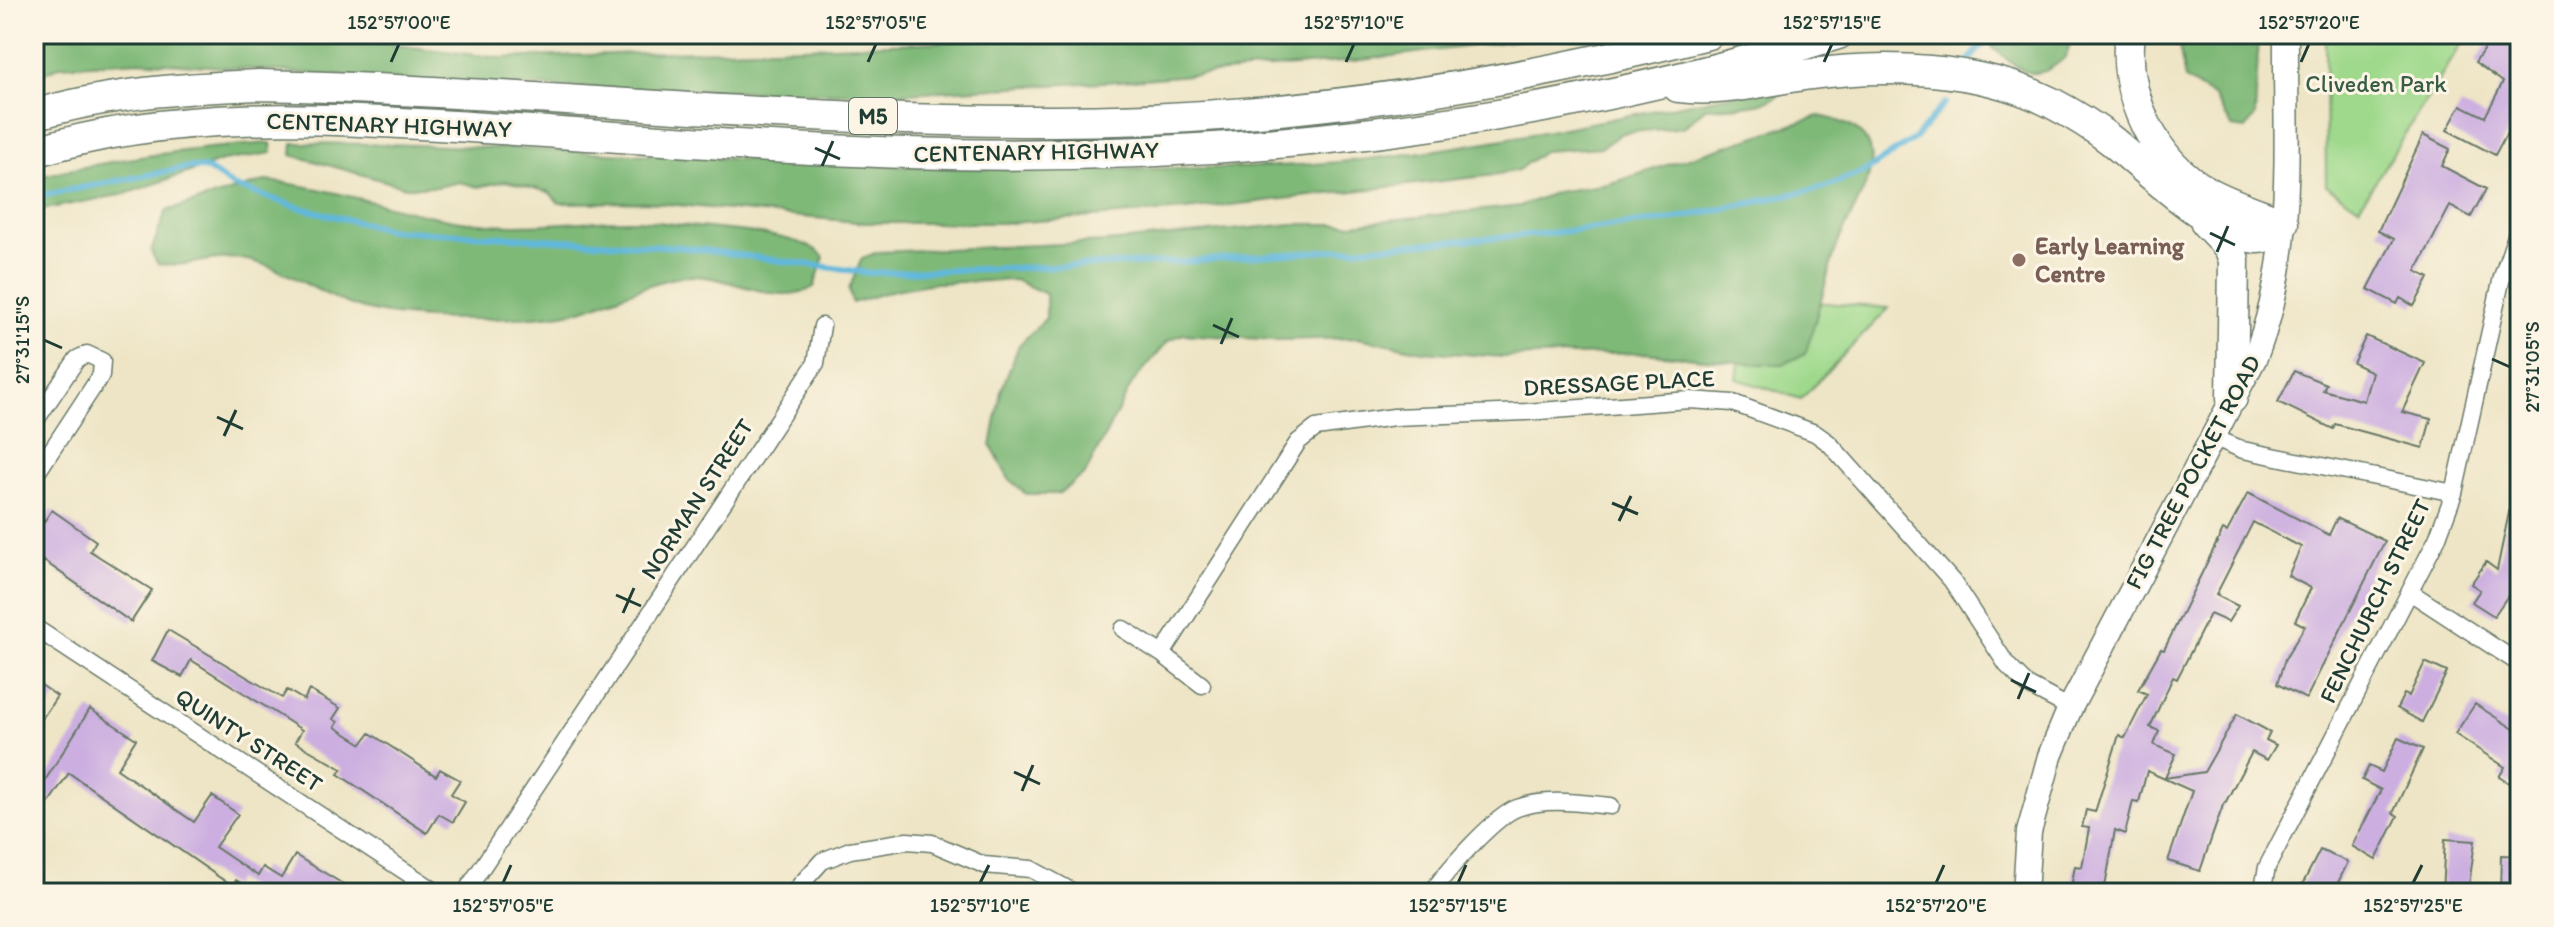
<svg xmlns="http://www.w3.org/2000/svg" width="2554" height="927" viewBox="0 0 2554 927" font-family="Itim,sans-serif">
  <rect width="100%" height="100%" fill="#fcf5e5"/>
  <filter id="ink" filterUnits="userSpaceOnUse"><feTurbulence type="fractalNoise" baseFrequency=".0125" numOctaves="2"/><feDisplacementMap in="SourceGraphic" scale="16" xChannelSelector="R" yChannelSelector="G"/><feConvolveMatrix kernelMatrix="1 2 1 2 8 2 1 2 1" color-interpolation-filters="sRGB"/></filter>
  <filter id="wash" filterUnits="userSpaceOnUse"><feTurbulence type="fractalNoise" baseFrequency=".006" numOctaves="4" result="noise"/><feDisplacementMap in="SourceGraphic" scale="32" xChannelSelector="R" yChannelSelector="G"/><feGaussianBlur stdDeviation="1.8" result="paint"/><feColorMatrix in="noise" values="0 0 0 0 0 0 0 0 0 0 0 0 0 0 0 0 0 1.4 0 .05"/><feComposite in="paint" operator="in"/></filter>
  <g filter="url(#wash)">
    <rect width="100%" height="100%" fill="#eee5c6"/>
    <path fill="#9fd98c" stroke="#5f8b60" stroke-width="2" d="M2325 34H2468L2359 207 2326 185Z
      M1776 299 1889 308 1801 399 1737 379 1744 326Z"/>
    <path fill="#7fb978" stroke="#4f7b56" stroke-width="2" d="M34 34H307L500 58 944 42 1045 34H1565L1353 61 1121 81 888 94 465 85 139 61 60 66 34 78Z
      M1992 34H2077C2069 41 2070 49 2065 57 2061 62 2054 66 2049 69 2024 83 2011 59 1992 48Z
      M2177 34H2259L2255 116 2246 129 2232 127 2214 97 2185 79Z
      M1773 87 1780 92C1771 109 1722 106 1705 108L1684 127 1622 133 1602 147 1543 151 1518 170 1495 175 1186 210 1010 223H867L646 202 559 203 549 192 506 181 478 187 460 182 437 187H406L292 155 293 143C577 144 860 174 1145 169 1209 168 1275 168 1339 162 1486 148 1629 114 1773 87Z
      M1819 116C1913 134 1856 196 1837 246 1825 281 1817 319 1805 354L1783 364H1757L1643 353 1503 357 1423 351 1358 338 1277 340 1183 334 1169 340 1133 382 1085 474 1058 494H1026L1009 479 991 446 1001 391 1019 345 1046 318V294L1015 280 935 283 894 290 852 303 849 289 862 258 878 252 1106 242 1293 224H1351L1521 206 1556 192 1608 184Z
      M271 143 272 153 222 161 125 194 34 211V178C112 159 190 148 271 143Z
      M265 181C338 187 404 216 479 223 532 229 583 219 636 220 656 221 677 225 697 227 727 230 806 234 824 257L814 287C773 310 723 269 679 277 646 283 613 300 581 310 537 322 408 322 364 309 320 297 286 266 241 259 211 255 186 269 158 264L151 252 166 211Z"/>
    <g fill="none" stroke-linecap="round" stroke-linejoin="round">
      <path stroke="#60b8dd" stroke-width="6" d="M1965 65 1986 41 2013 34
        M34 197 190 167 208 169 233 186 301 208 390 230 680 247 870 273 1183 262 1541 234 1668 220 1822 188 1866 171 1915 138 1945 103"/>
    </g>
    <g id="blocks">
      <path fill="#ccafe0" d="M2494 34H2520V46L2513 56 2516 58 2520 49V108L2495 155 2447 130 2461 105 2485 117 2503 82 2475 62Z
        M2423 135 2450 149 2442 166 2486 189 2471 217 2450 206 2416 271 2429 278 2414 306 2400 298 2397 304 2368 289 2394 239 2378 231Z
        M2366 336 2425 363 2402 412 2431 419 2423 448 2335 424 2333 429 2278 402 2294 371 2326 384 2323 390 2364 401 2372 372 2353 363Z
        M2248 493 2329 535 2337 518 2385 541 2306 699 2277 684 2285 659 2305 626 2295 621 2311 588 2288 576 2301 547 2253 522 2216 595 2238 606 2228 622 2210 614 2177 679 2173 677 2150 727 2159 731 2154 745 2176 754 2165 778 2204 772 2237 714 2270 732 2266 740 2276 745 2267 760 2252 752 2221 811 2200 871 2168 861 2192 791 2147 771 2139 802 2133 801 2125 834 2115 830 2104 893H2070L2075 866 2082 867 2089 828 2082 827 2086 810 2095 812 2119 735 2125 738 2147 694 2138 690 2161 649 2164 650 2223 530 2227 532Z
        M2512 498H2520V578L2494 616 2472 602 2480 590 2471 584 2486 562 2497 570Z
        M52 510 96 541 90 551 152 590 131 622 44 561 34 576V536Z
        M168 630 282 698 287 690 304 700 309 690 340 708 333 719 338 722 335 727 362 744 370 733 436 776 440 769 460 780 451 794 465 802 453 822 439 814 427 833 338 774 342 769 295 742 302 730 274 712 191 660 182 677 152 661Z
        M2425 662 2447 672 2422 722 2397 708 2404 694 2409 696Z
        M34 680 57 696 34 731Z
        M2475 704 2520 733V790L2499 777 2505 767 2455 734Z
        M90 709 136 739 117 769 194 822 212 796 238 814 215 847 258 876 263 867 281 878 295 855 358 893H248L250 888 236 880 232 886 69 773 34 824V775L44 782Z
        M2398 738 2423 749 2393 813 2398 816 2376 860 2352 846 2381 790 2362 780 2369 766 2382 772Z
        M2445 839 2475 841 2468 893H2442Z
        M2320 850 2348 862 2333 893H2298Z
        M2501 855 2520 856V893H2500Z"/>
    </g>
  </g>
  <g filter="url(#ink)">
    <use href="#blocks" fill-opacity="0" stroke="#677867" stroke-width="2"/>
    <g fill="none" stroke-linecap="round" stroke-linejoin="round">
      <g stroke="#677867" stroke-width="19">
        <path id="minor" d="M34 423 77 359 87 354 102 361 101 375 34 477
          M2213 437 2243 450 2454 493
          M2410 592 2520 664
          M34 627 438 893
          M1123 629 1162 654
          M1202 685 1162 654 1298 442 1316 428 1394 417 1526 412 1690 400 1733 403 1815 433 1829 443 1952 581 2007 665 2027 685 2070 708
          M465 893 816 363 822 326
          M793 893 822 861 850 850 907 841 932 843 984 865 1031 869 1075 893
          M1432 893C1445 872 1494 817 1517 808 1546 797 1581 803 1611 806
          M2262 893 2267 867 2437 539 2454 493 2502 277 2520 224"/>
      </g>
      <g stroke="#677867" stroke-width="27">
        <path id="secondary" d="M2025 893 2029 832 2050 756 2070 708 2255 357C2296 255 2285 141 2286 34"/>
      </g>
      <g stroke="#677867" stroke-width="33">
        <path id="motorway" d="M1678 87C1721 93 1762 81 1804 75 1883 64 1978 66 2050 102 2071 113 2093 126 2112 141 2145 168 2215 237 2258 238 2269 238 2276 231 2283 223 2258 213 2232 205 2208 192 2154 163 2122 94 2130 34
          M34 115C107 93 183 88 259 85 543 91 831 128 1115 120 1315 115 1514 83 1708 34
          M34 152C175 108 324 118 470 127 615 136 762 149 908 153 1221 163 1538 128 1838 34
          M2206 223 2229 247 2234 260 2232 398"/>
      </g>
      <use href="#minor" stroke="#fff" stroke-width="16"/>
      <use href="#secondary" stroke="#fff" stroke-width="24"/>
      <use href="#motorway" stroke="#fff" stroke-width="30"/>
    </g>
  </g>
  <path fill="none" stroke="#1f3d34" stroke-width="3" d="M391 62 399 44M868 62 876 44M1346 62 1354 44M1824 62 1832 44M2301 62 2309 44M815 148 840 159M822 166 833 141M2210 233 2235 245M2217 252 2228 226M1213 325 1239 337M44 340 62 348M1221 344 1232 318M2492 359 2510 367M217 417 243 429M224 436 236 410M1612 503 1638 514M1619 521 1631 496M616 595 641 606M623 613 634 588M2011 680 2036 692M2018 699 2029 673M1014 772 1040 784M1022 791 1033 765M503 883 511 865M980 883 989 865M1458 883 1466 865M1936 883 1944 865M2413 883 2422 865"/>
  <circle fill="#8d6e63" stroke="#fcf5e5" stroke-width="3" cx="2019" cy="260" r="8"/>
  <g text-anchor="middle" stroke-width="6" stroke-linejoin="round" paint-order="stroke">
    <rect fill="#fcf5e5" stroke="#617469" stroke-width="2" x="849" y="98" width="48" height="36" rx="6"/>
    <g font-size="22" font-weight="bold" fill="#1f3d34">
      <text x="873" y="124">M5</text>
    </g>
    <g font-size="24" fill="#395c46" stroke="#fcf5e5">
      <text x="2376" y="92">Cliveden Park</text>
    </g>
    <g font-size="24" fill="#1f3d34" stroke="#fcf5e5">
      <text transform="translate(389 125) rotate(2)" y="8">CENTENARY HIGHWAY</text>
      <text transform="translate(1036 152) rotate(-1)" y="8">CENTENARY HIGHWAY</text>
      <text transform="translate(1619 383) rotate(-3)" y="8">DRESSAGE PLACE</text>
      <text transform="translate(2193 472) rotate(-62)" y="8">FIG TREE POCKET ROAD</text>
      <text transform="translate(697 499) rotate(-57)" y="8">NORMAN STREET</text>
      <text transform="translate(2375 601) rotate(-64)" y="8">FENCHURCH STREET</text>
      <text transform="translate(249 740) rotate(33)" y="8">QUINTY STREET</text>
    </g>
    <g font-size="24" font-weight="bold" fill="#785e54" stroke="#fcf5e5" text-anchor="start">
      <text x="2035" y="254">Early Learning<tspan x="2035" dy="28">Centre</tspan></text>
    </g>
  </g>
  <rect width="2554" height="927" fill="none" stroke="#fcf5e5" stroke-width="88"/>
  <rect x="44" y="44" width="2466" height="839" fill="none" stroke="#1f3d34" stroke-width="3"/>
  <g font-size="20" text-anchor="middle" fill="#1f3d34">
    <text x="399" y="29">152°57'00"E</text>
    <text x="876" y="29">152°57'05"E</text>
    <text x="1354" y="29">152°57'10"E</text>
    <text x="1832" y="29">152°57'15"E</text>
    <text x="2309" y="29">152°57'20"E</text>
    <text transform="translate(22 340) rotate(-90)" y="7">27°31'15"S</text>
    <text transform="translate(2532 367) rotate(-90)" y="7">27°31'05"S</text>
    <text x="503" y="912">152°57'05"E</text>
    <text x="980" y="912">152°57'10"E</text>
    <text x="1458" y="912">152°57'15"E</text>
    <text x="1936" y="912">152°57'20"E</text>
    <text x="2413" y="912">152°57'25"E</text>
  </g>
</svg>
